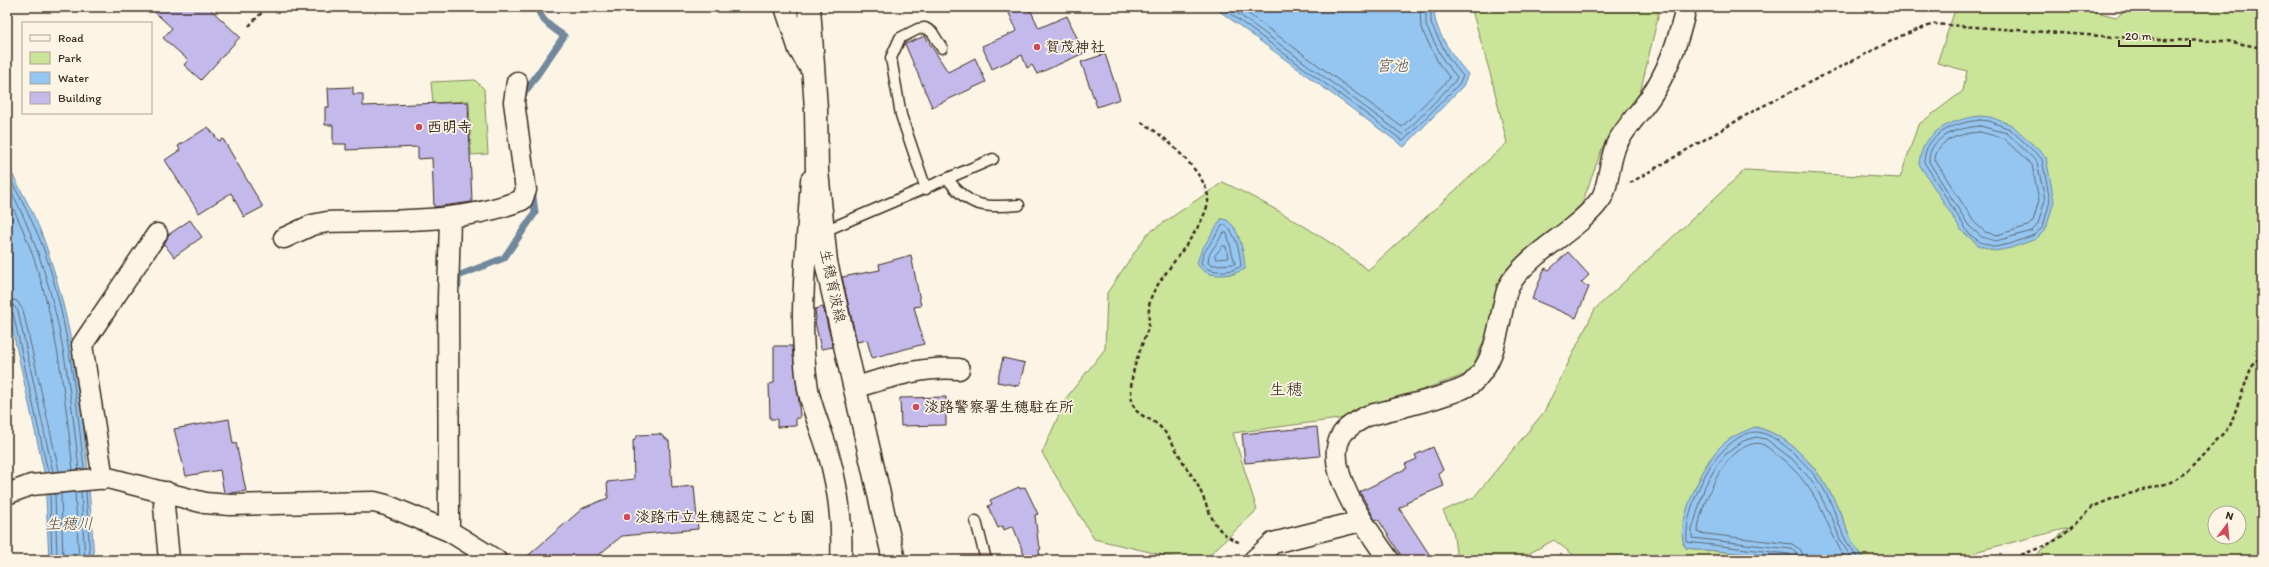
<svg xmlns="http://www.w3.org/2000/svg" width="2269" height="567" viewBox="0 0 2269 567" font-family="Itim,'Klee One',sans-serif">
  <rect width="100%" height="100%" fill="#fcf5e5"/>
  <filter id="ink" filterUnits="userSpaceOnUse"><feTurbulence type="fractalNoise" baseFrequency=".025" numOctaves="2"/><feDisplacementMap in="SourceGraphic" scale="8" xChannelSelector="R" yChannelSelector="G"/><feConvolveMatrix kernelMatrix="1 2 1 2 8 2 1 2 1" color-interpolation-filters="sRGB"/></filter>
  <g filter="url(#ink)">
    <path fill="#cae49a" stroke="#82875c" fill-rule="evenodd" d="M1471 7H1658V17L1640 93 1603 146 1582 204 1511 267 1487 333 1470 373 1339 419 1233 433 1257 510 1204 560H1184L1094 539 1042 453 1067 397 1105 349 1107 293 1147 234 1223 182C1274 207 1323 235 1368 270L1507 143 1492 80ZM1221 219 1228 221 1235 228V274H1211Z
      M1956 7H2077L2116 17 2132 7H2262V560H2030L2069 528 1978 551 1970 560H1862L1863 557C1852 545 1848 532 1842 517 1827 480 1796 436 1755 427L1710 459 1700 475 1683 544 1686 548 1808 560H1580L1554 540 1517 560H1457L1453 530 1443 511 1474 497 1544 412 1595 309 1745 170 1900 178 1918 125 1963 91 1967 71 1937 63ZM2215 513H2239V537H2215Z
      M475 80 484 89 488 154 471 155 469 101 433 103 431 82Z"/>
    <path fill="#95c6f1" stroke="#71889d" d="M1214 7H1436C1428 23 1456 61 1468 74L1463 86 1404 147Z
      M1979 116 1990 117 2012 125 2046 157 2054 201 2046 229 2036 239 2011 248 1995 251 1978 245 1962 231 1919 164C1922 131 1951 120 1979 116Z
      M7 164C21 191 37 218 46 246 81 346 87 455 94 560H49L45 476 7 305Z
      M1221 219C1238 218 1245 256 1245 269 1231 276 1205 280 1197 263L1201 251Z
      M1755 427C1796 436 1827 480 1842 517 1848 532 1852 545 1863 558L1862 560H1808L1686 548C1671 530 1705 461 1720 447 1730 437 1742 432 1755 427Z"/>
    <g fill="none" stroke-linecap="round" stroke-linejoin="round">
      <path stroke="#5f6872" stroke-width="1" d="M1221 7 1403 141 1459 84 1463 76 1449 59 1431 24V7
        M1229 7 1403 135 1455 81 1457 77 1444 61 1426 26V7
        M1239 7 1402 127 1450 78 1439 64 1421 28 1420 7
        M1980 120 1989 121 2010 129 2042 159 2050 201 2043 227 2034 235 2010 244 1995 247 1980 242 1969 234 1924 162C1925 133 1955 123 1980 120Z
        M1980 126 2007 133 2037 162 2045 200 2038 224 2032 231 1996 241 1982 237 1969 226 1929 162C1928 136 1959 128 1980 126Z
        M1980 132 2003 138 2032 165 2039 200 2033 221 2028 226 1997 235 1985 232 1974 222 1935 160C1936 139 1963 133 1980 132Z
        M7 173C20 197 33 222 43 247 68 318 76 395 84 469
        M7 183C57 276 68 366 79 470
        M7 196C52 281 63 376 73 470
        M1223 225H1226C1236 235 1240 251 1241 266 1232 273 1205 274 1201 262L1204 253Z
        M1224 233H1227L1235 264 1213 265 1208 263 1209 255Z
        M1223 246H1226L1228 258 1216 259 1215 256Z
        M7 298 17 301 23 310 59 471
        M7 304 14 306 18 311 53 472
        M7 309 13 313 48 472
        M86 491 90 560
        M75 492 79 560
        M81 492 85 560
        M61 493 63 560
        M50 494 52 560
        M55 494 57 560
        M1793 560 1789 554 1687 542C1685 518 1698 486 1711 465 1720 452 1739 432 1756 432 1775 432 1807 464 1817 479 1830 496 1836 517 1844 537 1848 545 1855 552 1858 560
        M1798 560 1796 553 1791 549 1692 538V530L1705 486 1717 465 1726 454 1743 441 1756 437 1766 439 1792 459 1813 482 1833 520 1840 540 1853 560
        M1804 560 1801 550 1792 544 1698 533C1698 514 1714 478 1726 463 1733 454 1749 440 1762 444 1767 446 1772 451 1777 455 1800 472 1816 495 1827 522 1833 535 1838 547 1846 560"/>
      <path stroke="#71889d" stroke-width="7" d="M521 98 564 36C554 29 539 20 538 7
        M458 285V276L504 258 535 213 532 189"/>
    </g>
    <path fill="#c3b9eb" stroke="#3b2a1e" d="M149 7H208L240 37 201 80 184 65 188 60 163 38 172 28Z
      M1018 7H1029L1039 28 1067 16 1084 53 1037 74 1032 65 1027 68 1022 55 992 69 982 46 1017 31 1008 11Z
      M925 36 948 72 975 58 986 82 932 107 905 44Z
      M1105 54 1120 99 1097 107 1081 62Z
      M353 87V94H363V106L468 102 472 202 434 207 432 158 418 159V147L346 150V144H333V125H325V107H329L328 88Z
      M208 127 219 141 223 139 263 207 244 217 231 193 199 213 165 160 180 150 178 146Z
      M190 220 202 237 174 257 164 244 168 235Z
      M1568 252 1589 275 1581 283 1589 287 1576 318 1532 299 1545 268 1549 270Z
      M911 255 921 306 914 307 924 344 872 358 867 340 857 342 842 277 880 270 879 264Z
      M823 307 833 347 821 349 815 322 816 319 815 309Z
      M774 346H792L799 402 800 418H796V426L777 427V419H770L769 384 774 383Z
      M1003 358 1025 363 1019 386 997 382Z
      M946 397V425L901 426 900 398Z
      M229 419 233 444 236 443 246 491 232 493H224L220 470 186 476 174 429Z
      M1317 427 1320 456 1245 463 1242 434Z
      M660 434 669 441 672 488 694 486 698 529 622 536 592 560H523L583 508 608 498 607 482 634 479 633 441 638 435Z
      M1433 447 1443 470 1438 473 1444 486 1406 502 1407 504 1399 508 1433 560H1404L1378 519 1375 520 1360 492 1407 468 1405 464 1417 459 1415 455Z
      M1019 487 1020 489 1025 487 1038 514 1035 515 1038 541 1041 549 1039 550 1040 560H1026L1013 526 1004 530 1003 526 998 528 988 506 992 504 990 500Z"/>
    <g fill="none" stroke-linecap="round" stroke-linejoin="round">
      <g stroke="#3b2a1e" stroke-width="13">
        <path id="service" d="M948 179C968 208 987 208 1019 205
          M926 189 901 115 891 58 900 38 918 29 925 28 932 32 942 48
          M822 232 993 159
          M976 521 986 560"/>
      </g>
      <g stroke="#3b2a1e" stroke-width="23">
        <path id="minor" d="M785 7 799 50 814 74
          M811 180C807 248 797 321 808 389 812 410 822 431 828 452 838 487 843 524 841 560
          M284 238 312 225 327 222C393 220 460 224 522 200L526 190 514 102 517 82
          M856 387C891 377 922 366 959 369
          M103 479 82 345 157 234
          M166 492 164 506 169 560
          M7 494 31 485 108 478 205 503 230 505 374 502 386 505 449 531 496 560
          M449 531 448 299 450 218
          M1254 560 1273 543 1361 521
          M1389 560C1370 533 1322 470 1341 436 1346 427 1358 421 1367 416 1388 410 1457 395 1471 384 1494 364 1497 335 1503 307 1505 299 1506 289 1511 282 1534 249 1576 232 1600 200 1609 189 1609 158 1617 143 1626 127 1639 113 1649 99 1669 70 1679 40 1686 7"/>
      </g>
      <g stroke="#3b2a1e" stroke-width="25">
        <path id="secondary" d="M809 7 816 109 817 171 826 262 894 560"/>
      </g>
      <path stroke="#3b2a1e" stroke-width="2.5" stroke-dasharray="4 3" stroke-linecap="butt" d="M249 26 267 7
        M1141 122C1160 133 1174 146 1189 163 1197 172 1206 184 1208 196 1211 222 1163 271 1152 295 1147 306 1150 317 1148 328 1147 333 1144 338 1143 342 1136 360 1127 385 1133 404 1136 416 1149 417 1158 425 1171 436 1178 455 1188 470 1192 476 1197 483 1200 490 1211 514 1213 533 1241 543
        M1630 183 1757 109 1903 35 1934 24 2159 40 2227 41 2262 48
        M2008 560 2047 545 2063 536 2092 507 2114 498 2169 483 2188 471 2230 426 2251 368 2262 354"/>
      <use href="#service" stroke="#fcf5e5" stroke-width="10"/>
      <use href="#minor" stroke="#fcf5e5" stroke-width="20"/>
      <use href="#secondary" stroke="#fcf5e5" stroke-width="22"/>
    </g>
  </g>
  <g fill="#d1495b" stroke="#fcf5e5" stroke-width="1.5">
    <circle cx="1037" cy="47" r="4"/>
    <circle cx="419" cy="127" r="4"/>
    <circle cx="916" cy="407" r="4"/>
    <circle cx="627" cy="517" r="4"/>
  </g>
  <g text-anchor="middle" stroke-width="3.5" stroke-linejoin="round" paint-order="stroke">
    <g font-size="15" font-weight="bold" fill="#3b2a1e" stroke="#fcf5e5" text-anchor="start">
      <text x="1045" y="52">賀茂神社</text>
      <text x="427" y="132">西明寺</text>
      <text x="924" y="412">淡路警察署生穂駐在所</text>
      <text x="635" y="522">淡路市立生穂認定こども園</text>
    </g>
    <g font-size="15" fill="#3b2a1e" stroke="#fcf5e5">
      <text transform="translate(833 286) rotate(78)" y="5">生穂育波線</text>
    </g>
    <g font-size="16" font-style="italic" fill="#525153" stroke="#fcf5e5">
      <text x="1392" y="71">宮池</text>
      <text x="69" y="529">生穂川</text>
    </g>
    <g font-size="17" fill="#3b2a1e" stroke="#fcf5e5">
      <text x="1286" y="395">生穂</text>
    </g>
  </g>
  <rect width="2269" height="567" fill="none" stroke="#fcf5e5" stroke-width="24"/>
  <rect x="12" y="12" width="2245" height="543" fill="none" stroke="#3b2a1e" stroke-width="1.5" filter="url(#ink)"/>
  <rect x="22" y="22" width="130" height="92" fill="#fcf5e5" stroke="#afa495"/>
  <rect x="30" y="35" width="20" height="6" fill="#fcf5e5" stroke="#afa495"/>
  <text x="58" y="42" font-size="12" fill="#3b2a1e">Road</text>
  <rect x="30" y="52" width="20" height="12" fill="#cae49a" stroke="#afa495"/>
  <text x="58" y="62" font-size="12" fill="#3b2a1e">Park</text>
  <rect x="30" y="72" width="20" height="12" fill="#95c6f1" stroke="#afa495"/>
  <text x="58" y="82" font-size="12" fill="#3b2a1e">Water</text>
  <rect x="30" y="92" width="20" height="12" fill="#c3b9eb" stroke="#afa495"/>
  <text x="58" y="102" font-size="12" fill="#3b2a1e">Building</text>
  <g transform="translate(2227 525) rotate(16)"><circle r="19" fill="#fcf5e5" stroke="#afa495"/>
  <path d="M0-3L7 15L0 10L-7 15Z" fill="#d1495b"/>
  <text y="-6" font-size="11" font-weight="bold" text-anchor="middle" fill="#3b2a1e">N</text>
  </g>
  <path d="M2119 40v6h71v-6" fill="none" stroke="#3b2a1e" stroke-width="2"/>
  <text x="2125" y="40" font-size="12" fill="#3b2a1e" stroke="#fcf5e5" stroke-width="3" paint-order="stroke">20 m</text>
</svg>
